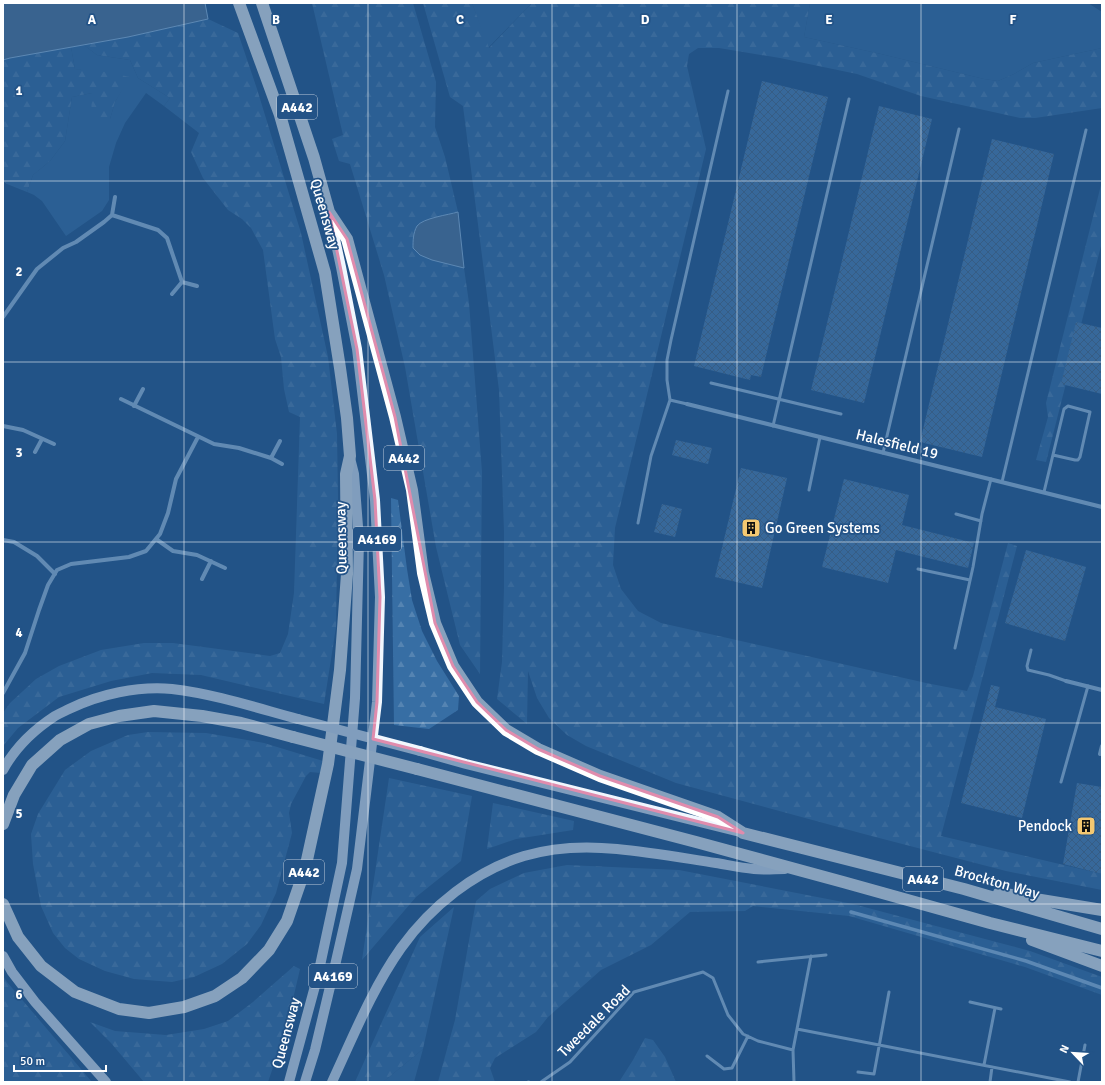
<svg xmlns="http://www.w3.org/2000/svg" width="1105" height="1085" viewBox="0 0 1105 1085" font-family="Signika,sans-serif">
  <defs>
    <pattern id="forest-firs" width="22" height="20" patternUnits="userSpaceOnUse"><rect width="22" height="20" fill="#376ea4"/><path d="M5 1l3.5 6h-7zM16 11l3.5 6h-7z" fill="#5584b2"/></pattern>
    <pattern id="building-cross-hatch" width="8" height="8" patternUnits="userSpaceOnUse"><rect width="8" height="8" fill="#5080b1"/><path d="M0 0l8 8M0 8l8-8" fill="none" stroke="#4e6984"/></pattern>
  </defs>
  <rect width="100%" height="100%" fill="#235387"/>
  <path fill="#376ea4" d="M472 3H532L488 48Z
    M810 3H1088L1102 12V48L1033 63 1014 74 998 81 984 79 881 54 804 37Z
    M84 45 97 55 130 60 138 78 170 98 164 106 146 93 125 123 116 143 109 167V200L102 211 66 236 42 201 34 195 27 192 33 175 50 161 65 141 72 97 92 93 110 119 115 102 129 77 75 69 71 47Z
    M423 1049 414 1082H383Z"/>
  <path fill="url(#forest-firs)" d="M312 3H413L436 82 435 127 445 157 458 212 427 220 432 260 464 268 469 303 482 472 480 674 460 645 436 547 405 367 384 275 350 164 339 161 332 139 343 135Z
    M423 3H472L489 48 532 3H810L804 37 881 54 984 79 998 81 1014 74 1033 63 1102 48V108L1035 118H1020L921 96 857 74 780 58 719 48H698L689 54 687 66 706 149 615 528 613 565 621 589 638 611 661 623 926 683 967 691 973 676 1008 543 1017 546 941 836 1102 874V890L1006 871 864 834 676 783 586 746 567 735 549 718 537 698 528 671 527 724 497 699 502 662 504 588V531L499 390 463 106 450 97Z
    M208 19 238 33 257 89 301 233 328 357 337 434 338 498 336 627 324 704 201 675 152 673 111 681 59 697 18 728 3 746V713L10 703 36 679 59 666 101 650 144 643H173L270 656 280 653 288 634 294 593 300 417 289 412 284 389 281 357 275 339 263 250 251 228 242 219 228 210 203 178 191 152 199 133 164 106 170 98 138 78 130 60 97 55 84 45 128 37Z
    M71 47 75 69 106 72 130 77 115 102 110 119 91 120 92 93 72 97 65 141 50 161 33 175 27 192 7 184 3 181V60L10 58Z
    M1102 181V242L1046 462 1036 460 1048 417 1046 403Z
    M391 498 398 500 407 569 412 600 422 631 437 661 459 696 458 710 429 729 394 725Z
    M148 732 206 733 264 743 323 761 321 773 310 772 306 776 291 804 289 813 292 833 276 893 261 925 247 944 222 964 194 977 172 982 134 979 105 971 79 959 65 948 53 933 41 906 33 864 31 834 38 814 65 770 91 751 128 735Z
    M389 778 472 796 461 861 416 897 362 960Z
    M493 803 574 821 573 830 516 839 487 849Z
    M567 865 679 870 853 904 1030 951 1102 977V995L1025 967 849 916 753 906 745 911 690 912 651 945 601 970 548 1017 536 1032 495 1058 490 1068 495 1082H438L455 1020 476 901 490 889 524 873Z
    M454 907 423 1049 383 1082H355L420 937Z
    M294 966 300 969 286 1029 268 1082H144L111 1043 90 1022 115 1031 166 1035 204 1029 228 1021 253 1002Z
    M3 976 7 982 92 1082H3Z
    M645 1038 653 1040 665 1057 676 1082H619L633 1060Z"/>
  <path fill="#54769a" stroke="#a2c7ea" d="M3 3H205L208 19 128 37 10 58 3 60Z
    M458 212 464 268 432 260 420 255 413 248C413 241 413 233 417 226 423 218 448 215 458 212Z"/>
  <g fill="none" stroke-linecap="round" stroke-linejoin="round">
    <path stroke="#a2c7ea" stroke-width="3.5" d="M851 912 1026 961 1102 988"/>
  </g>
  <path fill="url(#building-cross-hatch)" d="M762 81 828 97 761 377 751 375 750 380 694 366Z
    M879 106 932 119 864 403 811 390Z
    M992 139 1054 154 982 457 920 442Z
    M1076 322 1102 328V394L1061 384Z
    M676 440 712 448 708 464 672 455Z
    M741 468 787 478 762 588 715 577Z
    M844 479 909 495 902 525 974 543 968 568 896 550 888 583 822 567Z
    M662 504 682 509 675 537 654 532Z
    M1026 550 1086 567 1065 641 1005 623Z
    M991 685 1000 687 995 707 1046 719 1022 818 961 803Z
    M1077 783 1102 787V874L1063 864Z"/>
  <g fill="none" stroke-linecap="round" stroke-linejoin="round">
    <path stroke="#aecce9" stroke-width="3" d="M711 383 841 414
      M687 404 670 400 667 380V360L671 340 728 91
      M773 426 849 99
      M883 453 959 129
      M1002 482 1086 130
      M809 490 820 437
      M1044 492 1064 409 1068 406 1090 412 1080 457 1078 460H1075L1053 455
      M956 514 981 521
      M638 523 651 456 670 400
      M918 569 970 580
      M955 648 973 567 982 514 991 479
      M1031 650 1027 666 1028 670 1049 675 1066 681
      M1061 782 1088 686
      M758 962 826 955
      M970 1002 1001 1009
      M797 1029 1070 1082
      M707 1056 724 1069 732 1068 748 1036
      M984 1065 995 1008
      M858 1072 874 1074 889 992
      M528 1082H529
      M541 1082 570 1062 634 992 703 972 713 978 728 1015 743 1034 758 1041 793 1050
      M794 1082 793 1050 811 956
      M990 1082 992 1067
      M1078 1082 1085 1045"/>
    <path stroke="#aecce9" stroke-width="4" d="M112 215 115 197
      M182 282 197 286
      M3 317 37 269 63 248 76 242 104 222 112 215 158 230 167 238 182 282 172 294
      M121 399 214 444 239 448 271 458 282 464
      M687 404 1102 507
      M134 406 143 389
      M3 426 23 430 54 444
      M35 452 42 439
      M271 458 280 441
      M156 539 173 551 197 555 225 568
      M3 540 14 542 37 556 55 574
      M202 579 211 561
      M1066 681 1102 690
      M3 693 25 653 39 610 48 585 57 570 71 564 129 557 146 551 160 534 168 513 176 479 198 437
      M1100 754 1102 746"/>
    <path stroke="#f1f7fe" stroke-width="10" d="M420 751 466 764 736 831
      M3 770C15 748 35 729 55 716 60 713 65 711 69 709 100 694 137 686 172 689 215 694 257 708 298 719
      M3 956 12 972 35 1002 106 1082
      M289 1082 318 975 342 863 355 698 359 540 354 474 350 458
      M305 1082 315 1050 334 970 357 869 377 702 380 597 375 500 357 349 341 267 330 216
      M332 1082C353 1037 372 989 401 948 431 906 475 871 524 856 554 847 587 846 617 849 650 852 683 858 716 863 728 865 741 868 754 869 764 870 775 869 785 869"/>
    <path stroke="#fff" stroke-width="12" d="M262 3 314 158 329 212 347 239 395 417 412 490 423 573 435 623 453 666 477 702 506 730 538 749 600 776 718 817 743 833 964 889 1102 929
      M417 769 696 842 843 882 990 923 1102 951
      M3 824 14 795 32 765 60 740 89 724 119 716 154 711 202 716 241 723 293 737
      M999 893 1102 910
      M3 904 18 937 41 966 75 992 119 1009 149 1013 184 1007 215 996 242 978 269 950 287 921 305 869 328 764 340 670 347 574 346 474 350 456 347 418 340 368 325 273 280 115 239 3
      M1032 940 1102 966"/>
    <path stroke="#f1f7fe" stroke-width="10" d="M298 719 420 751"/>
    <path stroke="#fff" stroke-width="12" d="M293 737 417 769"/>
  </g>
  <path d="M0 0H1105V1085H0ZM329 212 347 239 395 417 435 623 453 666 477 702 506 730 538 749 600 776 718 817 743 833 373 739 377 702 380 597 375 500 357 349Z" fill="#235387" fill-opacity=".55" fill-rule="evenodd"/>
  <path fill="none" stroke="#e08cad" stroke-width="3" stroke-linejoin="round" d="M329 212 347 239 395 417 435 623 453 666 477 702 506 730 538 749 600 776 718 817 743 833 373 739 377 702 380 597 375 500 357 349Z"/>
  <path fill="none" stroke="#fff" stroke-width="1" stroke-opacity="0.55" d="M184 3V1082M368 3V1082M552 3V1082M737 3V1082M921 3V1082M3 181H1102M3 362H1102M3 542H1102M3 723H1102M3 904H1102"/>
  <defs>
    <g id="building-square" transform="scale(1)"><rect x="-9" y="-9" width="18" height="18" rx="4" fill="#f4c871" stroke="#235387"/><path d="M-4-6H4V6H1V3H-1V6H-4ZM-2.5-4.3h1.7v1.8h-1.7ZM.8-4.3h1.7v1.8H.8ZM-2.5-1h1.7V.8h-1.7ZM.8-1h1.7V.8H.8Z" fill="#111"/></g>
  </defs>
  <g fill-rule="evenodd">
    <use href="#building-square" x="751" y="528"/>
    <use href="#building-square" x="1086" y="826"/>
  </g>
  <g text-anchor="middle" stroke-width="3.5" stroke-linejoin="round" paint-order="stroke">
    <g fill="#235387" stroke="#bdcbdb" stroke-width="1">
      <rect x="277" y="95" width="40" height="24" rx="3"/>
      <rect x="384" y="446" width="40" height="24" rx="3"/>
      <rect x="353" y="527" width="48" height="24" rx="3"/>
      <rect x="284" y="860" width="40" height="24" rx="3"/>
      <rect x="903" y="867" width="40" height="24" rx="3"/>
      <rect x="309" y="964" width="48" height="24" rx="3"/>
    </g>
    <g font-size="14" font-weight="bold" fill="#fff">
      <text x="297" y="112">A442</text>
      <text x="404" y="463">A442</text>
      <text x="377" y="544">A4169</text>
      <text x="304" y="877">A442</text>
      <text x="923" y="884">A442</text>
      <text x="333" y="981">A4169</text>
    </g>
    <g font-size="15" fill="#fff" stroke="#235387">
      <text transform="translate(325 214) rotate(74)" y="5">Queensway</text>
      <text transform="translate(897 444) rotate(14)" y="5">Halesfield 19</text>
      <text transform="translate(341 538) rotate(-91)" y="5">Queensway</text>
      <text transform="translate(997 882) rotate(16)" y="5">Brockton Way</text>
      <text transform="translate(594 1021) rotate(-45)" y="5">Tweedale Road</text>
      <text transform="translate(286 1033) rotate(-75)" y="5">Queensway</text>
    </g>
    <g font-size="15" fill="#fff" stroke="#235387" text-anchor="start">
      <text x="765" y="533">Go Green Systems</text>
      <text x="1072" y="831" text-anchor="end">Pendock</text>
    </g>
  </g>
  <g font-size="13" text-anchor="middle" font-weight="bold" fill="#fff" stroke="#235387" stroke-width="3.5" stroke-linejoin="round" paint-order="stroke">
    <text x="92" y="24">A</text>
    <text x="276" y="24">B</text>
    <text x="460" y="24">C</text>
    <text x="645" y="24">D</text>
    <text x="829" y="24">E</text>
    <text x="1013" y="24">F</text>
    <text x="19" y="95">1</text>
    <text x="19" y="276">2</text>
    <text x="19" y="457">3</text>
    <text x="19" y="637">4</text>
    <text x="19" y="818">5</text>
    <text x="19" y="999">6</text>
  </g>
  <rect width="1105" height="1085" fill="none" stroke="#ffffff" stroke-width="8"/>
  <g transform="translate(1073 1053) rotate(295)" stroke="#235387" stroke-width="3" paint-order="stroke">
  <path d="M0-3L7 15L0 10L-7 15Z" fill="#ffffff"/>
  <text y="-6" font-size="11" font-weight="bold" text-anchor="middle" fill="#ffffff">N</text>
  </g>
  <path d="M14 1065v6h92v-6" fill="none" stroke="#ffffff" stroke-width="2"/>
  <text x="20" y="1065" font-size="12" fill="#ffffff" stroke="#235387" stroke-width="3" paint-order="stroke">50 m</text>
</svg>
